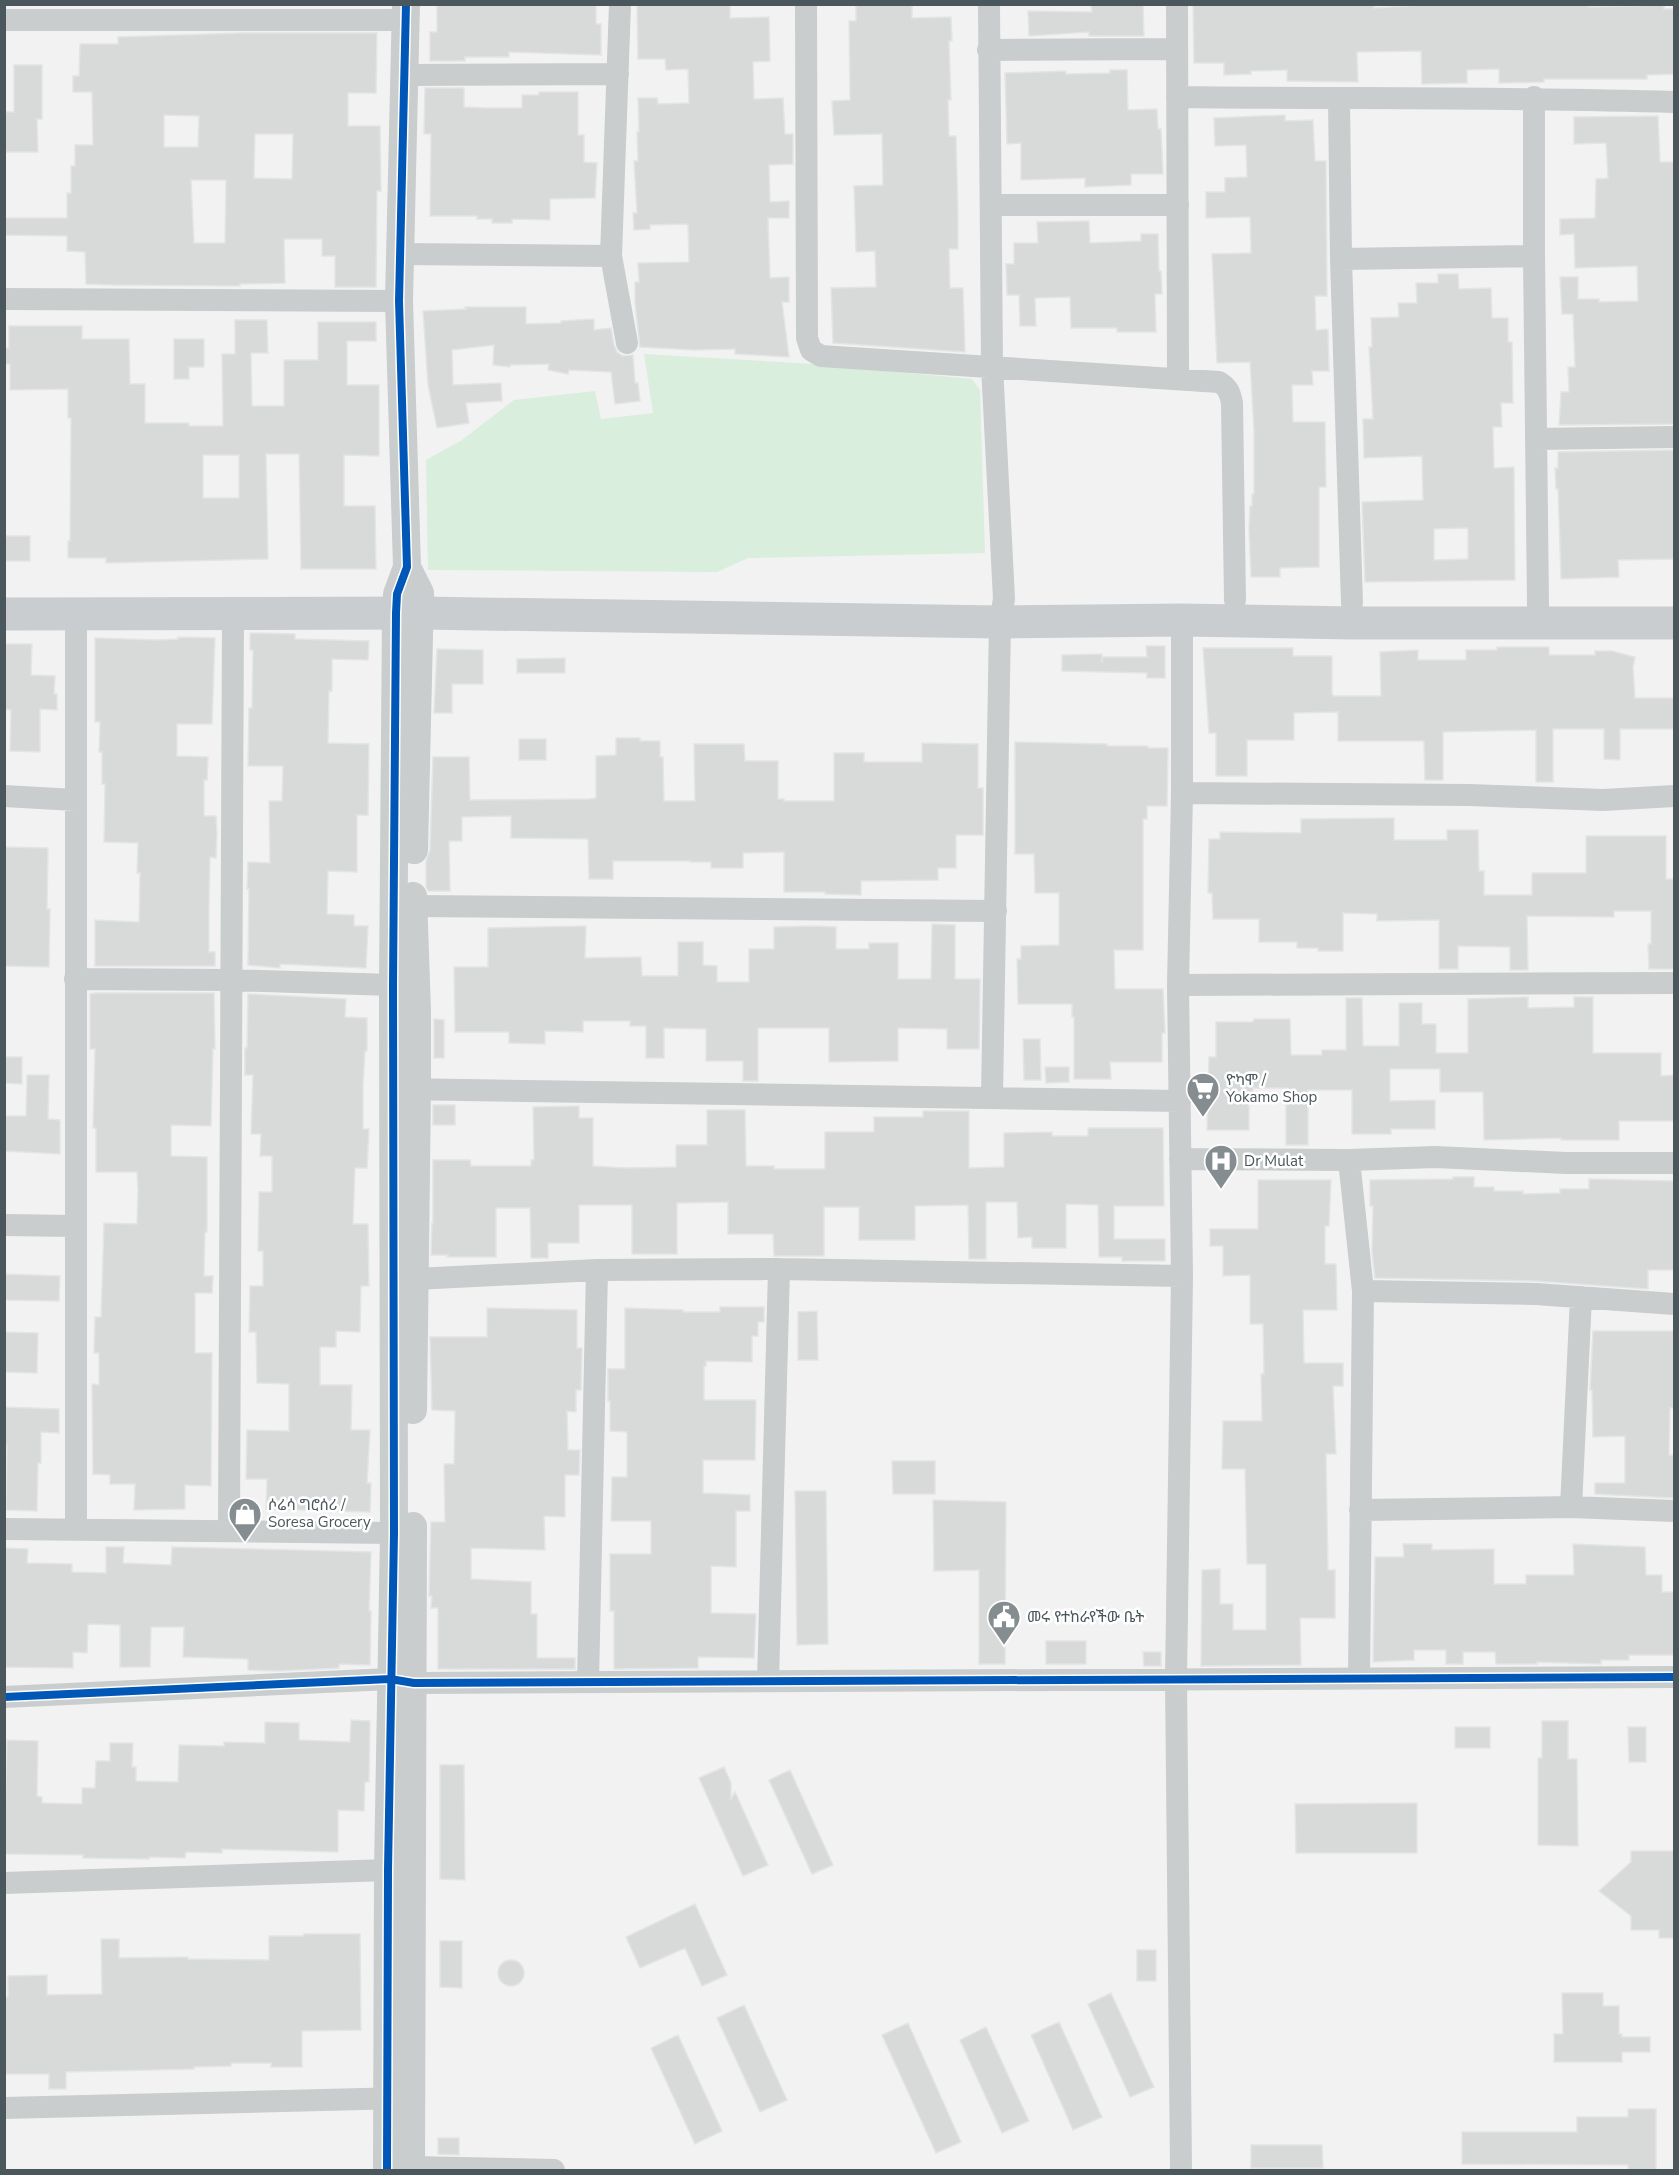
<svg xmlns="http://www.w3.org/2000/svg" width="1679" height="2175" viewBox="0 0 1679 2175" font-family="'Nunito Sans','Noto Sans Ethiopic',sans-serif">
  <rect width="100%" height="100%" fill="#f2f2f2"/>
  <path fill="#d9eedd" d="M644 354 814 364 972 379 980 390 985 553 748 558 717 572 428 570 426 460 462 440 514 400 595 391 601 419 653 413Z"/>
  <path fill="#d8dada" stroke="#e3e4e4" stroke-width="1.5" fill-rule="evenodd" d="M437 4H596V24H601V55L509 52V57H465V61H430V32H437Z
    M637 4H730V18L769 17 770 61 753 62 754 99 783 98 785 134H793V164L769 165 770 202 789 201V218H768L770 278 789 277V302H782L789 357 735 354V349L694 350 640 347 635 303V282H639L638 263 689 262 688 224 650 225V229L634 230 633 213H637L634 161H638L637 132H639L638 98H657L658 104 689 103 688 69 666 70 665 59H638Z
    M856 4H912V18L951 17 952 41H949L951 100H948L949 136H956L958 213V249H949L950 288H963L965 352 833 343 831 288 876 287 875 251 856 252 854 186 883 185 882 134 834 135 832 101 850 100 849 21H856Z
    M1091 4H1143L1144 36H1089V32L1029 36 1028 11 1092 12Z
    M1193 4H1374V8L1440 4H1589V7L1664 5V9H1674V74L1647 75V79H1544V82L1499 83V69L1467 70V83L1422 84 1421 51 1357 52 1358 82 1287 81V70L1251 71V74L1224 75V63H1194Z
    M242 33H377L376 93H348V126H380L381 191H377L376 287H335V256H322V239H284L285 283 240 284V286L115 285 86 284 85 252 67 251V236L4 235V218H67V193H71V166H75V145H93L92 92H73V76H79L80 44H118V37ZM164 115 199 116 198 147H164ZM255 134H293L292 179 254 178ZM191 180H226L225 243H194Z
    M14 65H42V119H37L38 152H4V112H14Z
    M1110 70H1127L1128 110 1157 109 1158 129H1161L1163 174H1131V185L1085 187V178L1021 180V143L1007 144 1005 73 1066 71V74L1110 73Z
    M425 88H464V107L486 108H522V95H539V92H578V135H584V162L597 163 595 198 550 199V220L512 219V223H492V219H477V216H430L431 134H424Z
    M1285 115V121L1313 120 1315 161H1326L1327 296H1315L1316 330 1328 329 1329 371H1312L1313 385H1292L1293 422H1325L1326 487H1319V567L1280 568V577H1251L1249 529 1250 506H1252V494H1254V431L1250 362 1217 363 1212 254 1251 253 1250 217 1206 218V192H1225V178L1247 177 1246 145 1215 146 1214 118Z
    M1658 116 1660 162H1674V424L1559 425 1561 392H1569L1568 367H1575L1573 314H1562L1560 277H1578V299H1599V302L1638 301 1637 266 1575 268 1574 234 1560 235V219L1595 218 1596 179 1608 178 1606 143 1574 144V117Z
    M1089 221 1090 243 1141 241V234H1158L1159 271H1161L1162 294H1155L1156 332H1117V328H1071L1070 297 1035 298 1036 326H1020L1019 295H1007L1006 264H1014V243H1038L1037 222Z
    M1438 274H1458L1459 289 1491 288 1492 318H1508V342H1512L1513 403H1501L1502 427H1493L1494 468 1514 467 1515 580 1365 582 1362 502 1423 500 1422 456 1364 458 1363 419H1373L1369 347H1372L1371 318 1399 317 1398 303H1417L1416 283H1438ZM1468 528V559L1434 560V529Z
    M465 307H526V324L561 323V321L594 319V330L611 328 614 345 617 352 623 356 633 355 635 383H638L640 401 615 404 611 372 569 370 568 374 548 370 549 364 510 365V367L493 365 494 345 452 350 453 385 501 383 502 401 466 403 469 423 437 428 428 385 423 311 466 309Z
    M235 320H267L268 353H251L252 406H284V360H318V322H376V341H347V385H379V456L344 455V506H375L376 569H301L299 454H266L268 559 106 563V558H68V541H70L71 418H68V389L10 390V364H4V348H9V326H82V339H129L130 384H145V423H189V426H223L222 354H235ZM203 455H239V498H203Z
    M174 339H204V367H189V379H174Z
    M1674 450V559L1618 560 1619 577 1561 579 1558 489H1556L1555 468H1558V452Z
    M4 536H30V561H4Z
    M250 633 295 634V639L369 641 368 660 332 659V691H329L328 743 369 744 368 815H357V872L328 871 327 914 354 915V926H368L366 968 280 964V968L248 965 249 889H247L248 862 270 863 269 801H282L283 766H248L249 708H252L253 650H250Z
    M178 637 215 638 212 724H177V756L208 757 207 780H204V816H216L217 833 216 858 210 857 209 906V952H215V966H95V920L139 922 140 873H137L138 843 104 842 105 784H102V752H99L100 722H95V638L158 640 178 639Z
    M4 644H32L31 675 55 676 54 694H57V710L40 709V752L10 751 11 710 4 709Z
    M1146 646H1165V678H1147V673L1062 671V655L1102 654V663V657H1147Z
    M1497 647H1549V655H1595V651H1612L1635 657 1633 667 1635 698H1674V729H1620V760L1604 759V729H1553V782H1536V730L1443 732V780H1425L1424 741H1338V712L1294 713V740H1247V776H1216V733H1209L1203 648H1293V656H1332V694L1334 696H1381L1380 652 1418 650V660H1466V650H1497Z
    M437 649 483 650V684H452V713H434Z
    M565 658V673H517V659Z
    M616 738H640V741H660V757H663L664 801H695L694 744H744L745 761H778V799H784V801H834V753H864V762H922V743L978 744V788H983V835H956V868H938V880L861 881V895L825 894V892H784V852L743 853V868H711V862H690V861H613V879H589L588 839 511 838V816L462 817V841H449L450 891H428L426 886V861L430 850 433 757H469L470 800 589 799 596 798V756L616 755Z
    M519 739H546V760H519Z
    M1015 742 1107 744V746H1148V748H1168L1167 806H1147V819H1143V950H1114L1115 989H1163L1165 1033H1162V1062H1110L1111 1079H1074V1017H1072V1004H1018L1017 959H1021V946L1059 945V893H1035L1034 854H1015Z
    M1394 818V840H1447V830H1478L1479 871H1484V895H1532V873H1586V836H1666V879H1674V969H1649L1648 944H1651V911H1614V917L1527 916 1528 970H1510V947L1458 946V969H1439V920L1377 921V914L1343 913V951H1318V948H1297V942H1259V919H1213L1212 893H1208L1209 839H1220V832L1301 833V819Z
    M4 847 48 848 47 909H50L49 967 4 966Z
    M932 924 955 925V979H980L979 1049H947V1029L898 1028V1061L829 1062V1028H758V1081H743V1061H706V1029L664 1028V1058H646V1026H630V1021H583V1032L545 1031V1044L509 1043V1032H455L454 967H488V928L586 926 585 958 641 957 642 976H678V942H703V965L717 966V982H749V949H774V927L813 926 836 927V949H869V943H898V979H931Z
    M95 993H214L215 1049H213L211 1126 171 1125V1156L207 1157V1232H205L204 1276H213L212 1293H195V1353H212L211 1486 185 1485V1509L134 1510 135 1484H110V1475L93 1474 92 1384 99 1385V1353H94L95 1317H101L104 1223 137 1224 138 1190 137 1172H96V1128H93L95 1049H90V994Z
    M248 994 346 999 345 1017 367 1018V1051H365L363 1086V1129H369L367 1168H355L353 1224H368L369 1286H361L360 1332 336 1331V1347H320V1385H352L351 1430H370L367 1483H371L370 1512 266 1509 267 1479H246L247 1430 289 1431V1384L257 1383 256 1332H249L250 1286H263V1251H258L259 1192H272V1156H260L261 1134H251L253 1075H245V1048H247Z
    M1528 997V1008L1574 1007V997H1593V1053H1661V1076L1674 1075V1121H1619V1140H1561V1138L1484 1140 1483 1092H1440V1069H1390V1101L1435 1100V1129H1391V1134H1352V1090H1308V1145H1286V1088H1253V1103H1249V1130H1207L1209 1057H1216V1022H1253L1254 1019H1290L1291 1055H1322V1050H1346V998H1362L1363 1046H1399V1003H1422V1024H1436V1053H1468V999Z
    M434 1019 444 1020V1058H434Z
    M1023 1039H1040L1041 1080H1024Z
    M4 1057H22V1084L4 1083Z
    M1045 1067H1069V1082L1046 1083Z
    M27 1075H49L48 1119 60 1120V1154L4 1151V1116H26Z
    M433 1105H455V1125H433Z
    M579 1106V1118H593V1166L627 1168 676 1167V1145H707V1110H745L746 1166H774V1169H825V1132H874V1117H923V1111H969V1168L1004 1167V1133L1052 1132V1136H1088V1128H1163L1164 1206H1114V1239H1165V1261H1122V1257H1099L1098 1205 1066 1204V1248H1032V1237L1018 1238 1017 1202H986V1259H969L968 1205 915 1206V1240H859V1207H824V1256H774L773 1234H728V1202L677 1203V1254H632V1205H579V1243H548V1258H531L530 1208H496V1257H447L448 1255H431L432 1223H433V1160H470L471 1166H531V1160H534L533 1107Z
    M1453 1177H1474V1187H1494V1191H1523V1194L1560 1193V1189H1589V1179L1674 1181V1270H1648V1289L1536 1281 1375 1278 1372 1252 1373 1206H1370V1180L1453 1179Z
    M1258 1180H1331L1329 1226H1325V1264H1336L1337 1310H1303L1304 1363H1343V1386H1333L1336 1454H1326L1328 1570H1335V1618H1300L1301 1665 1201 1666 1202 1570 1220 1569V1604H1233V1630H1266V1564H1247L1245 1469H1222L1223 1421H1262L1261 1374H1264L1263 1324H1250V1275L1223 1276V1246H1210V1229H1258Z
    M4 1274 60 1276 59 1301 4 1300Z
    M720 1307H764V1322H758V1336H752V1362L706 1361V1366H704V1400H756L755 1460H703V1493L750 1495V1511H736V1567L711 1566V1613L756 1614 754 1658 698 1657V1668L614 1669V1611H610V1554H651V1521H611L612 1477H627V1432L610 1431V1401H608V1369H625V1308L683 1310V1312H720Z
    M487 1308 577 1310V1348H582L581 1390H576V1412L567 1411 568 1450H580L579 1475H565V1517L544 1516 545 1550 471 1548V1579L531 1582V1614H537V1658H575V1669H438V1608H431L432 1596H429L431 1522H445L444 1464H454L455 1411 432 1410 430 1337H487Z
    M817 1311 818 1360H798V1312Z
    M1593 1331H1674V1408H1670L1669 1455H1674V1498L1595 1494V1483H1625V1436L1593 1437 1592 1390H1590Z
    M4 1332 38 1333 37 1373 4 1372Z
    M4 1407 59 1409V1433L41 1432V1463H38L37 1511 6 1510 7 1445H4Z
    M892 1461H935V1494H893Z
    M795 1491H826L828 1644 797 1645Z
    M933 1500 1006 1502 1005 1664H979V1570L934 1571Z
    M1403 1544H1432V1550L1494 1549V1584H1526V1575H1574L1573 1544 1645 1547 1646 1575H1662V1592H1674V1655H1629V1660H1601V1664L1537 1662V1664H1496L1495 1652H1463V1664H1446V1650H1414V1660L1373 1662 1375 1557H1404Z
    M106 1547H124L123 1563 171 1565 172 1547 371 1552 369 1611H371L370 1665 339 1664V1668L276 1671 248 1670V1659L183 1657 184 1627H151L150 1667H120V1625L88 1624 87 1653 73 1652V1668L4 1667V1548L28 1549 27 1563 72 1564V1572L106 1573Z
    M1046 1641H1086V1664H1046Z
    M1143 1652H1161V1666H1144Z
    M351 1720 370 1721 369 1782H365L364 1811 338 1810V1852L222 1849V1853L186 1852 185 1858 149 1857V1859L83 1858V1855L4 1854 7 1740 38 1741 37 1796 42 1797V1803L82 1804V1788H95L96 1761H110V1743H133L132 1767H136V1781L178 1782 179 1745 224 1746V1742L265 1743V1722L299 1723V1740L350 1742Z
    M1542 1721H1568V1759H1577L1578 1846 1538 1845V1758H1542Z
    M1455 1727H1490V1748H1455Z
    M1628 1727H1646V1762H1629Z
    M440 1765H464L465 1880 440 1879Z
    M724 1767 731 1783V1799L735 1792 768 1865 743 1876 699 1778Z
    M790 1770 833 1865 812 1874 769 1780Z
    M1417 1803V1853H1296L1295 1804Z
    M1631 1851H1674V1938H1659V1930H1631V1916L1599 1891 1631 1862Z
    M695 1904 727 1975 702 1986 685 1948 640 1968 626 1937Z
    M304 1934H360L361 2030 302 2031V2067H271V2063H231V2066L194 2067V2069L66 2072V2089H49V2074H4V1997H8V1976L47 1975V1995L102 1994 101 1939H119V1958L188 1957V1959L269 1960V1936H304Z
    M440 1941H462V1988L440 1987Z
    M1137 1950H1156V1981H1137Z
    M498 1973a13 13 0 1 1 26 0a13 13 0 1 1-26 0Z
    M1111 1993 1154 2087 1130 2097 1088 2004Z
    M1562 1993H1603V2006H1619V2034H1622V2037H1650V2052H1622V2062H1554V2034H1563Z
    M744 2005 787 2100 760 2112 717 2018Z
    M1059 2022 1102 2117 1073 2130 1031 2035Z
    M908 2023 961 2142 936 2153 882 2035Z
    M986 2027 1029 2121 1002 2133 960 2040Z
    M678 2035 722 2131 695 2144 651 2048Z
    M1628 2109H1656V2170H1628V2165L1462 2164V2132H1577V2117H1628Z
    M438 2138H459V2155L438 2154Z
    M1251 2145H1322L1323 2168H1251Z"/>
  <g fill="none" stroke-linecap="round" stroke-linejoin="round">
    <path stroke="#cacdcd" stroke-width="22" d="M620 4 611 256 627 343
      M806 4 807 338 811 350 821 356 1219 382C1228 387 1230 393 1232 403L1235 600
      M989 4 992 366 1004 599 1000 622 992 1097
      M1177 4 1178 379
      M4 20H406
      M988 50 1176 49
      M404 75 618 74
      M1177 97C1343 99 1509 97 1674 102
      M1534 97V256L1538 605
      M1339 99 1341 259 1352 603
      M992 205H1178
      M400 254 611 256
      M1341 259 1534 256
      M4 299 399 301
      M1536 439 1674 437
      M76 614V1529
      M1182 793 1469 795 1603 800 1674 796
      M4 796 75 800
      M413 906 996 911
      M75 979 232 980 393 985
      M1178 985 1674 983
      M402 1089 1180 1101
      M1180 1159 1349 1160 1435 1157 1566 1163H1674
      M1349 1160 1363 1291 1359 1678
      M4 1225 75 1226
      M415 1279 597 1270 779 1269 1182 1276
      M1363 1291 1536 1294 1674 1304
      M1571 1507 1581 1297
      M1360 1510 1571 1507 1674 1511
      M4 1529 394 1533
      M229 1531 233 612
      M768 1681 779 1269
      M588 1682 597 1270
      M4 1697 390 1679 414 1683 1674 1677
      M4 1883 388 1870
      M4 2108 402 2098
      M411 2167 554 2170
      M1181 2170 1176 1679 1182 1276 1178 985 1182 793V620"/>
    <path stroke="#cacdcd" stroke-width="28" d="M407 567 420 593 414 850
      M413 896 417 1012V1089L413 1410
      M387 2170 388 1870 394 1533 393 985 396 613 397 594 407 567 399 301 406 4
      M411 2170 413 1526"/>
    <path stroke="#cacdcf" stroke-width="33" d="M4 614 420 613 1000 622 1182 620 1352 623H1674"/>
    <g stroke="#fff" stroke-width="11">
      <path id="cycleway" d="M4 1697 390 1679 414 1683 1674 1677
        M387 2170 388 1870 394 1533 393 985 396 613 397 594 407 567 399 301 406 4"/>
    </g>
    <use href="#cycleway" stroke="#0057b8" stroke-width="8"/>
  </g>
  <defs>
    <g id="supermarket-pin" transform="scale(1.725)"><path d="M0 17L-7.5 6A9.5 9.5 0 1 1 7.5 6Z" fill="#858d90" stroke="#fff"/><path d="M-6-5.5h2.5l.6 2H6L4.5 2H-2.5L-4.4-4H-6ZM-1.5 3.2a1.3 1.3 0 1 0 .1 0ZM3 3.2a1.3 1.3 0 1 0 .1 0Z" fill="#fff"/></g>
    <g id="hospital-pin" transform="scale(1.725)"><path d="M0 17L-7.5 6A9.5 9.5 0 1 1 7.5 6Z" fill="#858d90" stroke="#fff"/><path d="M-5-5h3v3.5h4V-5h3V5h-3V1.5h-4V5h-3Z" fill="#fff"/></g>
    <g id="shop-pin" transform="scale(1.725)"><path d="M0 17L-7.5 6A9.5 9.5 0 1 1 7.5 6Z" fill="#858d90" stroke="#fff"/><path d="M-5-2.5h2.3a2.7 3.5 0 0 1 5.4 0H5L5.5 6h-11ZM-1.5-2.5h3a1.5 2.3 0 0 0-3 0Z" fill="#fff"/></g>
    <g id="civic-pin" transform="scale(1.725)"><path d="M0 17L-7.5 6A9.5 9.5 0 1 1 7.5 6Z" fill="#858d90" stroke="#fff"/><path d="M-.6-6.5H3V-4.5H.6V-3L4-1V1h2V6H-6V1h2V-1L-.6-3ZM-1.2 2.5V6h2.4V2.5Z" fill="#fff"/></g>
  </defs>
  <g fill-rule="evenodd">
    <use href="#supermarket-pin" x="1203" y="1089"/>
    <use href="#hospital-pin" x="1221" y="1161"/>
    <use href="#shop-pin" x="245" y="1514"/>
    <use href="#civic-pin" x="1004" y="1617"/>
  </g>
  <g text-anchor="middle" stroke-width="5" stroke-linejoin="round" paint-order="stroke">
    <g font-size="15" fill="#4a575c" stroke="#fff" text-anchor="start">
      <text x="1226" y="1085">ዮካሞ /<tspan x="1226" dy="17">Yokamo Shop</tspan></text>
      <text x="1244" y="1166">Dr Mulat</text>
      <text x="268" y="1510">ሶሬሳ ግሮሰሪ /<tspan x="268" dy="17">Soresa Grocery</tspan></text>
      <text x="1027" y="1622">መሩ የተከራየችው ቤት</text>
    </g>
  </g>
  <rect width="1679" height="2175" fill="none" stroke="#4a575c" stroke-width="12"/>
</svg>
